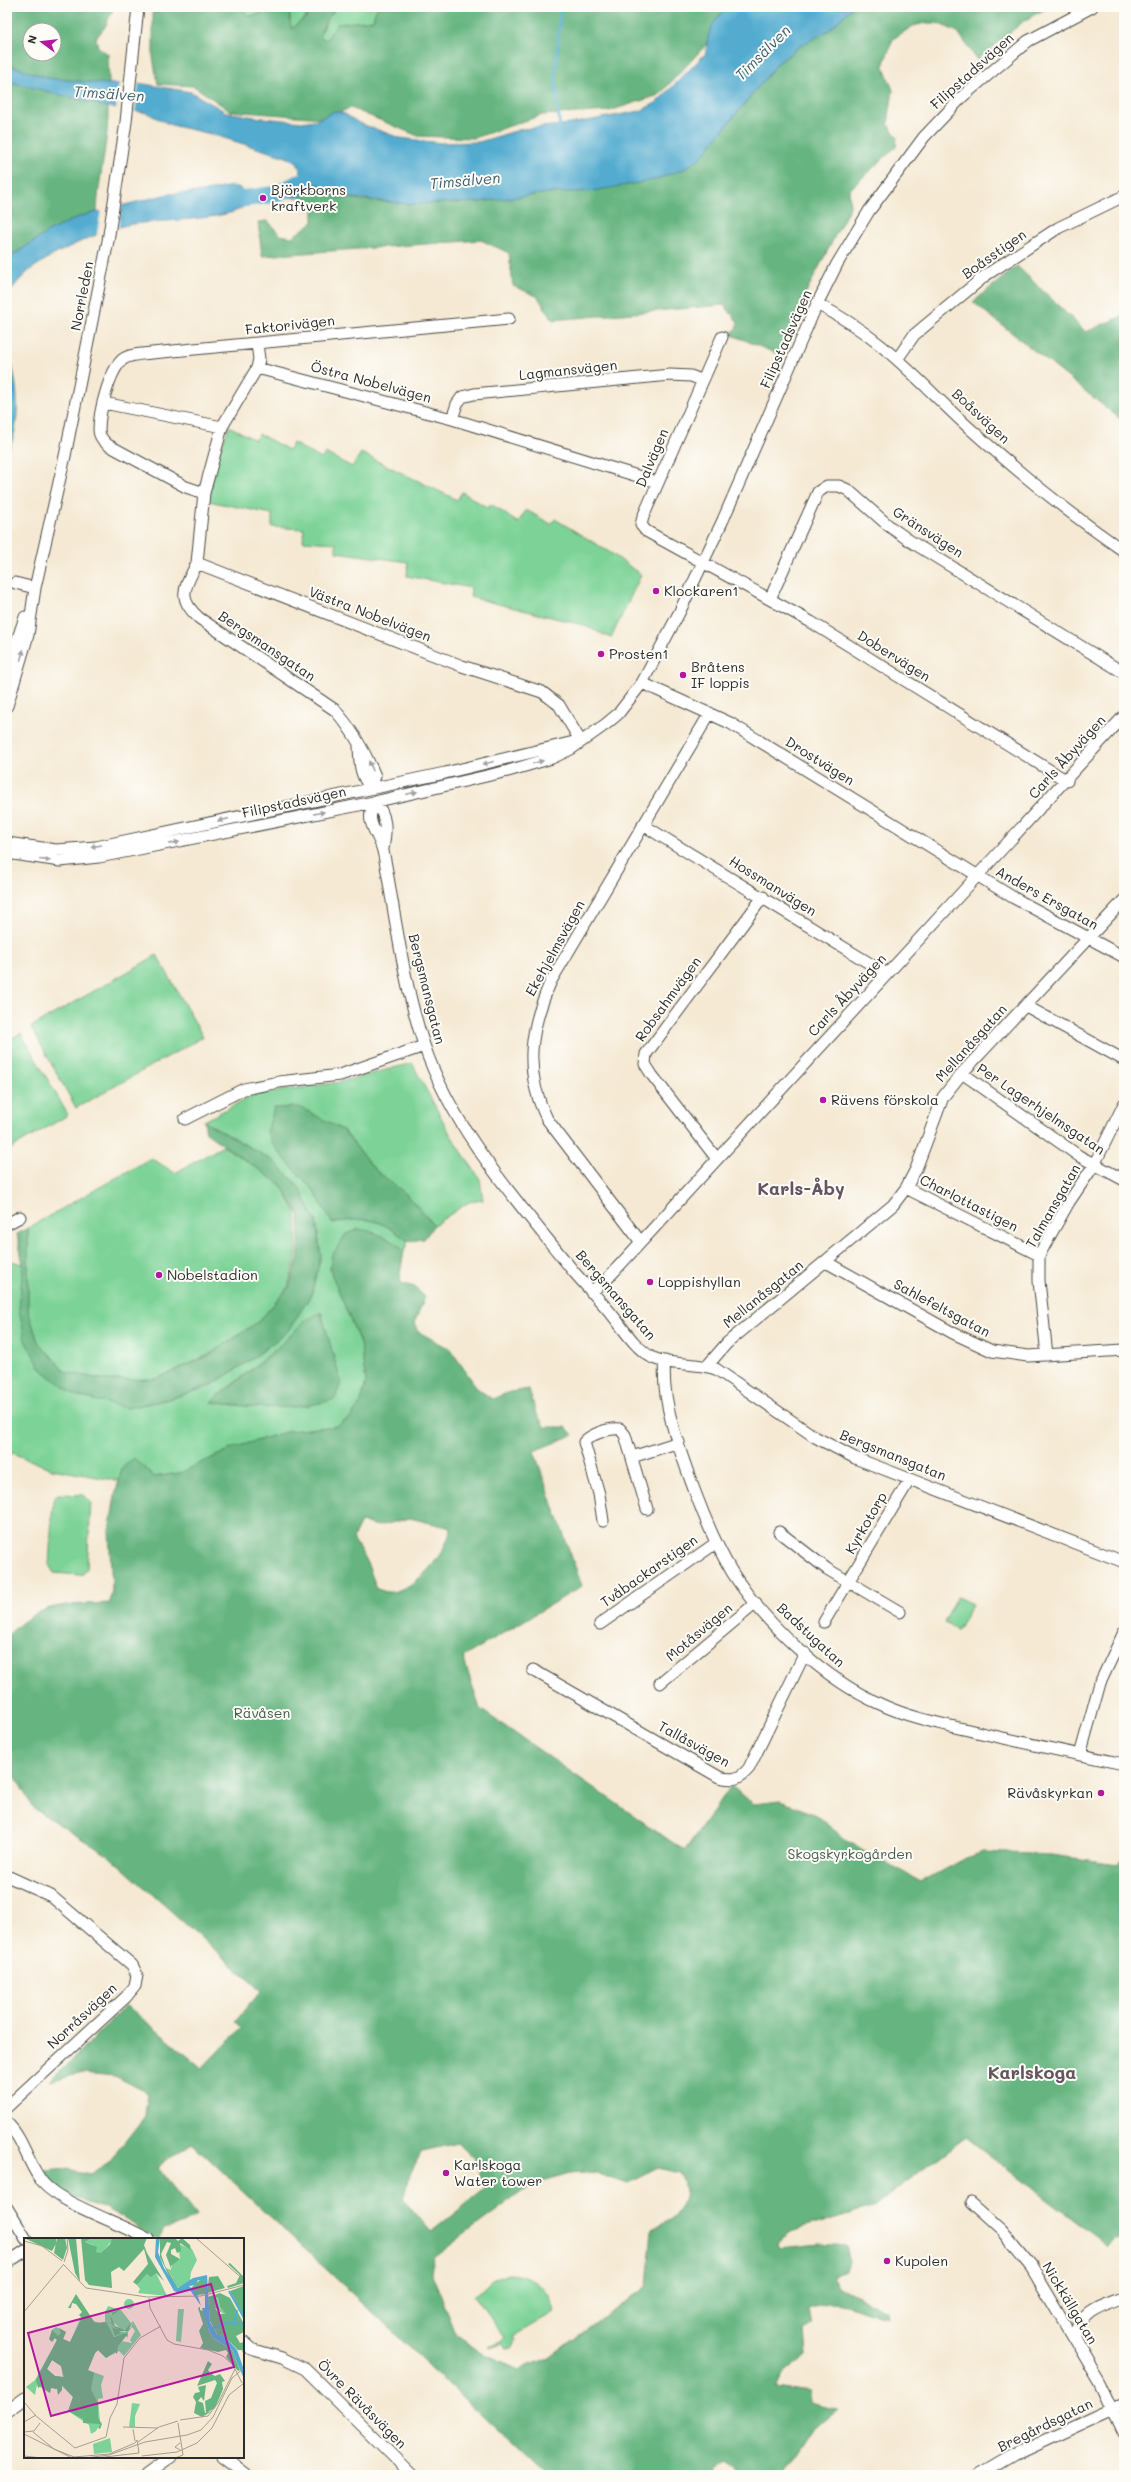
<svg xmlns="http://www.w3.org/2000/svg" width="1131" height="2482" viewBox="0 0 1131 2482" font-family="Mali,sans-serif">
  <rect width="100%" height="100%" fill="#fdfcf7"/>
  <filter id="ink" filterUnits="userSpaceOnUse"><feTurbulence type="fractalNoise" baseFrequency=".025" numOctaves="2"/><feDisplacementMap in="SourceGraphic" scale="8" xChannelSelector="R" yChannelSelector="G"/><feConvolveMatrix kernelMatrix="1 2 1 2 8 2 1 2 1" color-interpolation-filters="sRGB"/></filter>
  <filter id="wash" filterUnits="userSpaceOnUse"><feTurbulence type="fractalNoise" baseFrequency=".012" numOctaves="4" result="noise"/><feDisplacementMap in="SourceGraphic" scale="16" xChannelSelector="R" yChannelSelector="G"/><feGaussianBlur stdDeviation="0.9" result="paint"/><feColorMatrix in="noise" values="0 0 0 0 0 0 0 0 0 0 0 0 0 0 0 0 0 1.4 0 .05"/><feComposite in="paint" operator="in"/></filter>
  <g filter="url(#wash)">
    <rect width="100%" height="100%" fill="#f5e9d3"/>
    <path fill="#7dd397" stroke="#547f61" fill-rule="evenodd" d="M241 7H265L261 14 248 16Z
      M289 7H310L306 17 291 29Z
      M334 7H380L376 10 373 20 359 22 326 40 319 37C322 30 333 11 334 7Z
      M229 426 255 440 259 434 289 450 293 443 322 459 325 453 352 467 361 453 457 500 462 492 488 508 491 504 518 523 526 510 551 524 555 519 614 555 641 575 611 638 583 625 470 597 471 588 407 576 408 562 336 552V543L303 541 304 529 272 527V514L208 501 217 459Z
      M157 955 203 1037 76 1108 31 1027Z
      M21 1033 68 1115 7 1151V1041Z
      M412 1063 450 1134 480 1179 483 1200 469 1202 434 1225 405 1193 374 1169 343 1130 276 1149 314 1191 332 1222C370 1217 377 1217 408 1241L404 1251 394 1241 331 1257 330 1270 360 1343 366 1381 361 1403 350 1418 337 1426 289 1431 233 1448 180 1473 154 1477 149 1471 122 1468 119 1481 52 1469 7 1451V1260L23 1264 19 1309 42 1370 127 1408 165 1400 208 1387 252 1359 288 1331 311 1295 321 1256 316 1221 275 1162 204 1121 253 1095 340 1082ZM321 1312 330 1345 211 1402Z
      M223 1146 280 1183 296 1213 297 1254 288 1287 259 1322 208 1355 156 1379 105 1380 66 1372 38 1342 28 1310V1228L151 1158 175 1173Z
      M62 1494 84 1495 91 1502 87 1568 83 1574 79 1575 54 1573 49 1565 53 1500 58 1494Z
      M957 1597 972 1604 958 1630 944 1623Z
      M508 2274C532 2275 549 2287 554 2312L512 2337 514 2340 511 2347 506 2348 502 2344 490 2348 489 2347 501 2342 504 2338 475 2296 492 2280Z"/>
    <path fill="#66b580" stroke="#487056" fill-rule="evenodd" d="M7 7H114L105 27 96 38 98 47 108 54 109 84 47 78 7 64ZM30 30H54V54H30Z
      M153 7H241L248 16 261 14 265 7H289L291 29 306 18 310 7H334L333 12 326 20 319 37 326 40 337 24 373 20 376 10 380 7H733L703 48 659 95 609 111 542 115 474 138 418 136 351 108 323 118 230 111 194 86 158 84 153 58Z
      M853 7H1049L1025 20 977 60 958 32 937 23H925L913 26 893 39 883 66 893 90 888 124 897 137 896 147 849 190 850 207 800 304 780 355 730 334 736 329 738 322 724 305 553 320 537 296 513 286 509 253 481 240 262 256 258 222 268 221 280 235 292 237 313 222V207L300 197 312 185 319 184 335 196 361 200 410 204 478 202 548 193 593 191 701 157 777 64 800 46 829 30Z
      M7 81 108 107C109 142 98 177 97 213L81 216 51 230 7 259Z
      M1017 266 1086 332 1124 315V422L973 302Z
      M300 1107 343 1130 374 1169 405 1193 434 1225 424 1239 408 1241C377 1217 370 1217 332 1223L314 1191 276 1149 267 1133 274 1108Z
      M204 1121 275 1162 299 1187 316 1221 321 1256 311 1295 288 1331 252 1359 208 1387 165 1400 126 1408 74 1395 42 1370 25 1341 19 1309 23 1264 17 1234 28 1228V1310L38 1342 66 1372 105 1380 156 1379 208 1356 259 1321 289 1287 299 1255V1215L281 1185 206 1133Z
      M359 1229C377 1232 391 1238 404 1251L400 1274 401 1283 415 1287 425 1297 415 1321 417 1331 450 1349 478 1389 492 1399 510 1392 529 1389 536 1413 545 1427H566L573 1435 534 1451 582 1586 463 1657 480 1709 685 1851 731 1786 754 1804 781 1801 814 1814 849 1842 921 1882 965 1858 984 1852 1051 1855 1119 1864 1124 1857V2242L1114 2238 1108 2246 966 2137 873 2207 790 2232 776 2242 779 2248 820 2244 846 2246 850 2261 846 2271 833 2276 840 2287 886 2311 887 2318C870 2315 850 2303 832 2303 824 2303 815 2307 807 2309L814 2324 805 2330 807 2355 783 2374 775 2387 810 2392 811 2403 838 2410 814 2429 793 2461 779 2475H744L727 2462 714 2469V2475H545L192 2143 157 2167 196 2216 184 2224 164 2229 159 2239 146 2234 133 2224 103 2207 66 2195 44 2176 46 2171 67 2169 90 2174 109 2162 145 2116 148 2093 115 2076 83 2073 50 2081 126 2005 202 2068 241 2028 235 2022 261 1991 109 1856 33 1808 7 1761V1636C43 1600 62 1606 110 1603L112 1589 109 1531 115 1496 122 1468 134 1458 154 1477 180 1473 233 1448 289 1431 337 1426 350 1418 361 1403 366 1381 360 1343 330 1270 331 1257 346 1234ZM410 1518 451 1528C446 1554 419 1587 392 1592 387 1593 381 1590 377 1589L366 1560 353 1538 361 1522 379 1526ZM458 2143 475 2160 485 2189 431 2232 403 2198 411 2172 422 2151ZM658 2168 679 2173C689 2189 684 2201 676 2217L652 2229 647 2286 548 2358 519 2370 485 2355 457 2336 432 2274 434 2257 531 2185 570 2174 596 2172 628 2183Z
      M321 1312 341 1382 335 1399C294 1412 253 1408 211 1402L271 1354 305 1321Z"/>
    <path fill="#53acd0" stroke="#3f6c7e" d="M732 7H853L829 30 800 46 777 64 701 157 684 169 654 180 593 191 548 193 478 202 410 204 335 196 319 184 312 185 300 197H280L279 189 290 184 289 179 302 175 297 162 286 157 211 134 171 125 147 113 108 107 7 81V64L47 78 109 84 138 83 191 92 226 112 254 117 302 122 319 119 334 111 345 114 359 123 400 138 441 143 479 142 522 129 570 124 640 111 656 103 706 53C706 36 714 13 732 7Z
      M232 186 240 188 245 205C234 221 150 220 127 225 102 230 53 253 33 268 22 276 14 286 7 297V259L51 230 81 216 168 194 201 192Z
      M7 350C19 380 22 425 7 454Z"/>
    <path fill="#f5e9d3" d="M119 81H139L135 112 116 110Z
      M122 204 118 231 96 239 101 210Z"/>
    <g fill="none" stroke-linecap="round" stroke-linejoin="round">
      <path stroke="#53acd0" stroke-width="3" d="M560 129 555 79 561 7"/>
      <path stroke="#53acd0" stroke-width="17" d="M220 202 277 194 300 182"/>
    </g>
  </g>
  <g filter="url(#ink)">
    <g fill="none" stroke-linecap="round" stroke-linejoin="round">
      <g stroke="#494844" stroke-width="13">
        <path id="minor" d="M817 304C881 336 916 379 967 426 1018 472 1068 513 1124 551
          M722 337 643 517 641 525 646 531 811 622 1067 781
          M257 344 259 359 257 368
          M898 358 914 335 986 275 1058 228 1124 196
          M104 403 222 427 257 368 452 419 657 482
          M452 419 457 404 462 397 474 394 670 375 691 376 701 380
          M222 427 204 493 197 563 462 666 542 692 559 705 580 740
          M204 493 186 487 108 445C103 441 99 437 99 430 99 412 109 372 122 360 129 354 144 354 152 353L509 319
          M197 563C185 588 176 597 199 618L335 710C352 729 365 752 375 776L371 788
          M15 583 35 588
          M770 599 818 492 827 486H839L848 490 889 526 910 541 1124 673
          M7 671 25 617
          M642 683 730 723 1014 898 1124 957
          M7 706 28 635 35 588 65 456 108 241 126 122 138 7
          M359 746C360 762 359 775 371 788
          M374 802C364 824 378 831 383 851 386 864 388 877 390 889 399 942 407 995 424 1045 453 1131 518 1202 574 1272 585 1285 598 1298 609 1311 622 1326 635 1349 653 1358 670 1366 696 1362 716 1369L815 1437 855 1458 1124 1562
          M374 802C388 814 386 832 383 849
          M643 825 887 974
          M7 843 56 850 96 847 445 773 578 741
          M7 853 60 861 99 857 374 802 508 771 552 758 571 749 606 724 618 714 642 683 679 613 723 520 817 304 837 264 869 211 924 137 963 96 1028 41 1092 7
          M1026 1006 1124 1060
          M962 1073 1079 1156 1124 1180
          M185 1119 244 1089 279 1082 340 1075 424 1046
          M717 1159 652 1075 645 1064 646 1054 763 897
          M906 1188 1039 1255
          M7 1224 20 1217
          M640 1241 547 1119C523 1071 530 1028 551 981L710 713
          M826 1262 953 1333 992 1351 1028 1356 1124 1350
          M591 1292 608 1278 1124 716
          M1047 1355 1039 1281V1255L1069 1202 1094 1165 1124 1104
          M665 1361C660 1400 681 1454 695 1492 705 1519 717 1547 732 1572 765 1624 824 1679 880 1704 912 1719 947 1725 981 1733 1029 1744 1076 1754 1124 1764
          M707 1366 727 1343 893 1205 906 1188 916 1169 943 1097 962 1073 1124 900
          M632 1457 679 1442
          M603 1521 599 1494 584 1442C591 1434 609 1428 620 1429L625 1435 647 1509
          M779 1532 827 1569 900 1612
          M824 1622 910 1479
          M600 1624 716 1543
          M533 1670 719 1777C733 1781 740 1779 749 1768L805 1653
          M660 1683 756 1603
          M1080 1755 1100 1683 1124 1632
          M7 1876 51 1896 132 1965 137 1975 135 1986 126 1997 7 2107
          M7 2123C24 2139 28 2165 43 2183 63 2205 119 2222 148 2239
          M971 2203 1001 2230 1031 2266 1100 2382 1124 2433
          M7 2208 26 2239
          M7 2263 25 2251
          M1075 2337C1078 2312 1102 2306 1124 2298
          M243 2342 251 2349 282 2358 305 2369 412 2475
          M7 2411 25 2398
          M222 2457 246 2475
          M146 2475 171 2457
          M980 2475 1016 2454 1124 2404"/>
      </g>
      <use href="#minor" stroke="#fff" stroke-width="11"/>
    </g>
    <defs><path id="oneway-solid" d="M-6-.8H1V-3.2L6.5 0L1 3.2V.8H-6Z"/></defs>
    <g fill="#a0a0a0">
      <use href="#oneway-solid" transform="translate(22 655) rotate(-74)"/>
      <use href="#oneway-solid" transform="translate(538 762) rotate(-16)"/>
      <use href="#oneway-solid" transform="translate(488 763) rotate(166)"/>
      <use href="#oneway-solid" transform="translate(371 766) rotate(-113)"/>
      <use href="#oneway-solid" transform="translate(412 793) rotate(-14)"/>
      <use href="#oneway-solid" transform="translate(319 813) rotate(-11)"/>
      <use href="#oneway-solid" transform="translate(223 820) rotate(167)"/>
      <use href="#oneway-solid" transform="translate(174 843) rotate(-12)"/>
      <use href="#oneway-solid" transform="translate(96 846) rotate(171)"/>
      <use href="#oneway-solid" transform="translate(45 860) rotate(5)"/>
    </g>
  </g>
  <g fill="#b5179e" stroke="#fdfcf7" stroke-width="1.5">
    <circle cx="263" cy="198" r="4"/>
    <circle cx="656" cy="591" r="4"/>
    <circle cx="601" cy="654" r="4"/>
    <circle cx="683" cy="675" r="4"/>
    <circle cx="823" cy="1100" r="4"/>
    <circle cx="159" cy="1275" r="4"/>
    <circle cx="650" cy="1282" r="4"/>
    <circle cx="1101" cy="1793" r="4"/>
    <circle cx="446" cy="2173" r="4"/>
    <circle cx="887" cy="2261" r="4"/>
  </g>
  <g text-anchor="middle" stroke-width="4" stroke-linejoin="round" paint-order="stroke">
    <g font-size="14" fill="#2b2b2b" stroke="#fdfcf7">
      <text transform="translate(972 71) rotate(-42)" y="5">Filipstadsvägen</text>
      <text transform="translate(994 254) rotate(-35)" y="5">Boåsstigen</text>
      <text transform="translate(82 296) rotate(-79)" y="5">Norrleden</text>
      <text transform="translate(290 325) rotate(-6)" y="5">Faktorivägen</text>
      <text transform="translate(786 339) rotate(-66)" y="5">Filipstadsvägen</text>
      <text transform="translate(568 370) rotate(-6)" y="5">Lagmansvägen</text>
      <text transform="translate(371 382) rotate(15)" y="5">Östra Nobelvägen</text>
      <text transform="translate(981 416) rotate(43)" y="5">Boåsvägen</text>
      <text transform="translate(652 458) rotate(-67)" y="5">Dalvägen</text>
      <text transform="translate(928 532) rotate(33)" y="5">Gränsvägen</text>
      <text transform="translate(370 614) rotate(21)" y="5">Västra Nobelvägen</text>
      <text transform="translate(267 646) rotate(34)" y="5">Bergsmansgatan</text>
      <text transform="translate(894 656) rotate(32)" y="5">Dobervägen</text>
      <text transform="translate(1067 757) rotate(-48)" y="5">Carls Åbyvägen</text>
      <text transform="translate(820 761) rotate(32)" y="5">Drostvägen</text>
      <text transform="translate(294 802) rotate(-12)" y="5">Filipstadsvägen</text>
      <text transform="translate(773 886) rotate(32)" y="5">Hossmanvägen</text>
      <text transform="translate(1047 898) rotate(29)" y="5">Anders Ersgatan</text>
      <text transform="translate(555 948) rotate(-61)" y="5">Ekehjelmsvägen</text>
      <text transform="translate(427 989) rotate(76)" y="5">Bergsmansgatan</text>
      <text transform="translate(847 995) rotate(-47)" y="5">Carls Åbyvägen</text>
      <text transform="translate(668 999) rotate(-54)" y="5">Robsahmvägen</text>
      <text transform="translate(971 1043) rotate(-48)" y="5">Mellanåsgatan</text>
      <text transform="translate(1041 1109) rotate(34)" y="5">Per Lagerhjelmsgatan</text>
      <text transform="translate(969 1203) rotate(27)" y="5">Charlottastigen</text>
      <text transform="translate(1053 1206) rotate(-60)" y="5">Talmansgatan</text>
      <text transform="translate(763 1294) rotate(-39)" y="5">Mellanåsgatan</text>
      <text transform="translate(616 1295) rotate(49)" y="5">Bergsmansgatan</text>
      <text transform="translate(942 1308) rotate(28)" y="5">Sahlefeltsgatan</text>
      <text transform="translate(893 1455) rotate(22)" y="5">Bergsmansgatan</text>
      <text transform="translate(866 1523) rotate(-60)" y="5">Kyrkotorp</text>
      <text transform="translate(649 1571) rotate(-35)" y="5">Tvåbackarstigen</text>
      <text transform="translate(699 1632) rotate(-40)" y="5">Motåsvägen</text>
      <text transform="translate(811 1635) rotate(43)" y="5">Badstugatan</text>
      <text transform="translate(694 1744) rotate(29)" y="5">Tallåsvägen</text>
      <text transform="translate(82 2016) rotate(-43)" y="5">Norråsvägen</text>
      <text transform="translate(1070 2303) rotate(59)" y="5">Nickkällgatan</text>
      <text transform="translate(362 2404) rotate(45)" y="5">Övre Rävåsvägen</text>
      <text transform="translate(1045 2425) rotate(-26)" y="5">Bregårdsgatan</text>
    </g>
    <g font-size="14" fill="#2b2b2b" stroke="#fdfcf7" text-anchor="start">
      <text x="271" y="195">Björkborns<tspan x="271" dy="16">kraftverk</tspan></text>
      <text x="664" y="596">Klockaren1</text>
      <text x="609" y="659">Prosten1</text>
      <text x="691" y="672">Bråtens<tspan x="691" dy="16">IF loppis</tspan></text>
      <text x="831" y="1105">Rävens förskola</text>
      <text x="167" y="1280">Nobelstadion</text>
      <text x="658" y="1287">Loppishyllan</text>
      <text x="1093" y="1798" text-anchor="end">Rävåskyrkan</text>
      <text x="454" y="2170">Karlskoga<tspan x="454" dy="16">Water tower</tspan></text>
      <text x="895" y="2266">Kupolen</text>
    </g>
    <g font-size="14" fill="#445d4b" stroke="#fdfcf7">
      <text x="262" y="1718">Rävåsen</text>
      <text x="850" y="1859">Skogskyrkogården</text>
    </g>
    <g font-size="15" font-style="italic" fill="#3b5f6d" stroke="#fdfcf7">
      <text transform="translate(763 53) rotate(-45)" y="5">Timsälven</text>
      <text transform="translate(109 94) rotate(4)" y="5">Timsälven</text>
      <text transform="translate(465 181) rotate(-5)" y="5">Timsälven</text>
    </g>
    <g font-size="18" font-weight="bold" fill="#645560" stroke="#fdfcf7">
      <text x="801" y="1195">Karls-Åby</text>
      <text x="1032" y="2079">Karlskoga</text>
    </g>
  </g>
  <g transform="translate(24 2238)">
    <rect width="220" height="220" fill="#f5e9d3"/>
    <path d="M68 0H88V2L77 16 72 14 69 7 61 4ZM154 6 168 11 173 22 167 34 166 43 155 50 148 44 149 40 142 30 147 32 149 24 156 21ZM132 35 143 58 114 55 116 51 113 47 123 36ZM194 58 196 69 202 75 201 77 191 70H195L191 68 193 67 191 59ZM100 66a5 5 0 1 1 10 0a5 5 0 1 1-10 0ZM84 68 97 72 107 85 104 91 98 92 89 84 87 78 92 73 87 76 86 83 95 93 101 94 107 89 109 83 117 97 100 118 95 113 82 120 74 112 71 115 64 132 80 138 77 147 79 160 74 161 76 183 74 185 76 186 72 193 67 196 65 187 44 173 49 159 37 147 32 151 27 149 26 155 13 147 11 157 2 149 11 142 33 102 27 97 28 92 32 89 42 94 39 101 46 104 57 79 76 85 81 84V74ZM108 89 111 93 106 102 108 105 92 102 87 98 85 91 90 99 100 95 104 100V94ZM28 122 37 128 39 139 31 138 23 131ZM154 71H160L157 104 152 103ZM108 165 116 166 111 178V189H105ZM86 200 88 214 70 216 69 206Z" fill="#7dd397" fill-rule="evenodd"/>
    <path d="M0 0 32 1V6L28 13ZM33 0H41L43 10 39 22 30 15ZM44 0H52L56 44 51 35ZM57 0H68L61 4 73 9 72 14 77 15 86 6 88 0H123L120 7 123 15 140 43 132 35 127 39 123 36 113 47 109 44 124 26 120 11 100 33 95 29 87 34 88 50 65 47 61 42ZM136 0H151L154 3 158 0 166 7 167 12 156 5 157 13 153 15 151 10 147 12V16L156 21 147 28 148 33 142 17 147 5 143 4 137 16 141 28 149 41 148 44 136 19ZM206 25 220 39V45L204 50 203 48 212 45 216 37 204 26ZM194 38 201 50 183 55 185 39ZM177 41 181 43 182 56 173 57 167 50ZM220 48V79L206 53ZM196 55 206 60 220 86V94L212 98 216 105 220 104V118L218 112H214L202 100 193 96 186 83 184 59ZM192 59H194L196 69 202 76H195L191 70H195L191 68 194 66 191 64ZM52 56 71 85 82 84 90 99 100 95 104 96 94 108 93 116 91 114 82 120 74 112 71 115 64 132 70 135 67 151 74 166V180L78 186 76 191 74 190 76 186 59 185V181L44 173 49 159 38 147V152L34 157 33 151 27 150 26 155 20 151 19 147 14 150 12 142 33 102 31 100 28 104 25 101 28 92 34 98 37 95 35 90 42 94 39 101 46 104 58 80 55 77 58 74 52 66 48 65 47 70H44ZM28 122 37 128 40 139 31 138 23 131ZM176 69V72L180 73 185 93 189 100 208 112 216 132 214 133 202 119 204 115 202 112 194 114 176 110 179 105 175 93 179 86 174 70ZM97 71 87 78 91 88 101 92 109 83 104 93H95L97 95 91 98 88 89 94 92 87 85 86 79 89 74ZM184 123 188 126 184 132 186 135 191 138 196 136 201 143 198 144 199 151 191 170 182 175 181 163 187 160 193 145 191 142 173 148ZM182 147 180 163 177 159 174 163 179 165 181 175 188 173 178 179 170 175 172 164 169 159 171 155 176 154 174 149Z" fill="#66b580" fill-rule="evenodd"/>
    <path d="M132 0H136L134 14 140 30 154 50 169 40 183 37 186 84 193 96 201 99 213 112 219 129 220 141 208 112 189 100 185 93 178 70H181V43L174 42 172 47 165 48 173 56 177 68 166 52 156 55 150 53 131 19Z" fill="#53acd0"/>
    <path fill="none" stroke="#53acd0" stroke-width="2" d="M205 53 220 80M210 85 213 72M188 90 203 85 220 86"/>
    <path fill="none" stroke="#a49d90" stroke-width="1" d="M172 0 220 42M0 3 18 8 38 23M40 24 44 12 43 0M39 26 62 50 123 59 177 58 220 47M125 60 126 70 143 102 150 106 184 112 199 118 209 127 218 145M0 74 39 27M0 164 12 178M12 178 51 210 82 199 86 180 93 166 100 120 116 100 137 88M156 182 184 178 194 165 211 131M0 184 12 177M99 189 134 190M109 191 111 203M0 194 10 193 16 185M9 194 30 211 50 219 85 216 111 205M0 196 48 220M114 204 135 189 154 183M111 205 113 202 115 215M156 212 151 209 156 205M0 218 18 220M118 218 153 214 173 205 188 190 205 157 220 145M61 220 85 217 121 204 163 197 177 192 189 179 208 140 220 130M72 220 115 215M151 220 159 217 154 185"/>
    <path fill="#b5179e" fill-opacity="0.15" stroke="#b5179e" stroke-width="2" d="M187 46 210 129 27 178 4 95Z"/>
    <rect width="220" height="220" fill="none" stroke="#2b2b2b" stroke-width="2"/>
  </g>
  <rect width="1131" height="2482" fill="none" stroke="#fdfcf7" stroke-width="24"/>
  <g transform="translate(42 42) rotate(285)"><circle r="19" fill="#fdfcf7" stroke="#a9a8a5"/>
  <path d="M0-3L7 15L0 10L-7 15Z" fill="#b5179e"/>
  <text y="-6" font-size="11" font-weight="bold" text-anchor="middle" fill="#2b2b2b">N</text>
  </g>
</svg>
